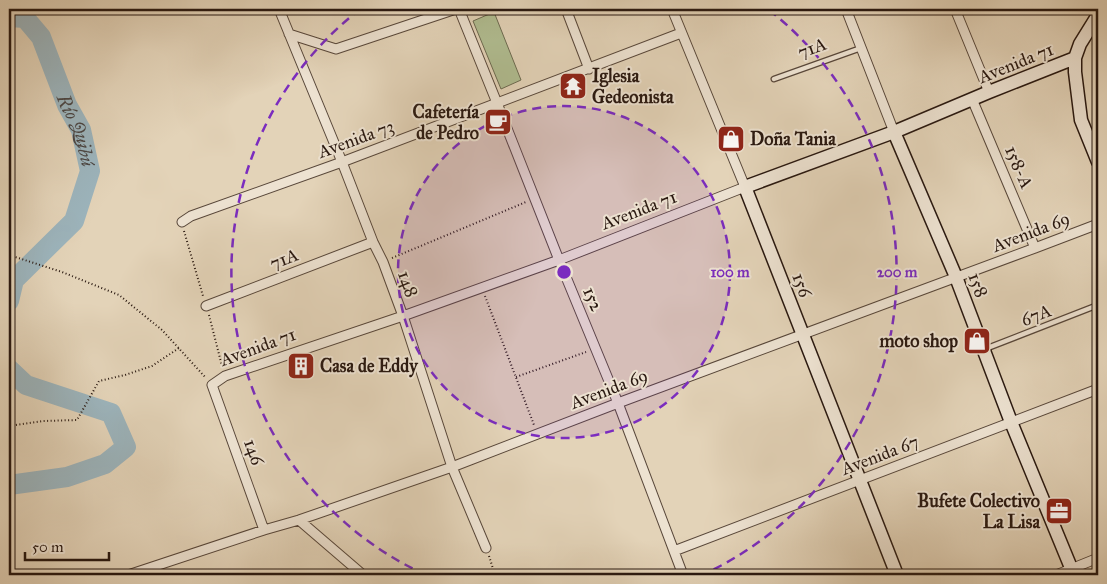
<svg xmlns="http://www.w3.org/2000/svg" width="1107" height="584" viewBox="0 0 1107 584" font-family="'IM FELL Great Primer',serif">
  <rect width="100%" height="100%" fill="#e3d3b8"/>
  <filter id="stains"><feTurbulence type="fractalNoise" baseFrequency=".004" numOctaves="4"/><feColorMatrix values="0 0 0 0 .2 0 0 0 0 .09 0 0 0 0 .02 0 0 0 .5 -.17"/></filter>
  <radialGradient id="worn" r=".72"><stop offset=".6" stop-color="#630" stop-opacity="0"/><stop offset="1" stop-color="#630" stop-opacity=".3"/></radialGradient>
  <path fill="#b0bd91" stroke="#6c6a50" d="M494 12 521 80 501 89 473 21Z"/>
  <g fill="none" stroke-linecap="round" stroke-linejoin="round">
    <g stroke="#9cb4bc" stroke-width="20">
      <path id="s1" d="M9 17 25 18 41 37 67 105 81 130 90 171 74 221 14 280 9 301"/>
      <path d="M9 369 26 385 111 413 126 447 105 464 67 477 9 485"/>
    </g>
    <g stroke="#58473a" stroke-width="7">
      <path id="lane" d="M774 79 861 48
        M985 349 1098 305"/>
    </g>
    <g stroke="#58473a" stroke-width="11">
      <path id="street" d="M279 9 342 162 373 242 383 262 403 316 452 467 486 548
        M459 9 497 103 559 260 618 403 683 575
        M566 9 589 69
        M846 9 894 132
        M955 9 989 92
        M289 34 336 49 456 9
        M972 99 1035 248
        M182 222 191 216 342 162 681 33
        M206 306 373 242
        M299 520 363 575
        M264 530 212 385 225 376 403 316 559 260 745 187 672 9
        M674 551 1098 389
        M128 575 264 530 299 520 452 467 618 403 1035 248 1098 224
        M1056 575 1098 558"/>
    </g>
    <g stroke="#291810" stroke-width="15">
      <path id="secondary" d="M1098 15 1080 44 1075 58V72L1081 120 1098 162
        M894 132 956 277 1011 422 1074 575
        M897 575 745 187 894 132 989 92 1075 58"/>
    </g>
    <path stroke="#291810" stroke-width="2" stroke-dasharray="1 2.5" stroke-linecap="butt" d="M184 231 203 296
      M9 255 62 272 119 295 162 330 206 378
      M392 258 526 202
      M485 296 534 425
      M209 315 222 366
      M516 377 586 352
      M9 426 43 421 77 420 99 381 125 375 152 366 179 348
      M489 556 495 575"/>
    <use href="#lane" stroke="#ede2d1" stroke-width="4.5"/>
    <use href="#street" stroke="#ede2d1" stroke-width="9"/>
    <use href="#secondary" stroke="#ede2d1" stroke-width="12"/>
  </g>
  <circle cx="564" cy="272" r="166" fill="#7b2cbf" fill-opacity=".12"/>
  <g fill="none" stroke="#7b2cbf" stroke-width="2.5" stroke-dasharray="9 6">
    <circle cx="564" cy="272" r="166"/>
    <path d="M426 575A333 333 0 0 1 359 10M769 10A333 333 0 0 1 702 575"/>
  </g>
  <defs>
    <g id="temple-square" transform="scale(1.4375)"><rect x="-9" y="-9" width="18" height="18" rx="4" fill="#8f2418" stroke="#ede2d1"/><path d="M0-6L5-2H3V0L6.5 2.5H4V6H1.5V3h-3V6H-4V2.5H-6.5L-3 0V-2H-5Z" fill="#fff"/></g>
    <g id="cafe-square" transform="scale(1.4375)"><rect x="-9" y="-9" width="18" height="18" rx="4" fill="#8f2418" stroke="#ede2d1"/><path d="M-5.5-4.5H6V0H3Q3 3.5 0 3.5H-2.5Q-5.5 3.5-5.5 0ZM3-3.2v2h1.7v-2ZM-6 4.5H4V6H-6Z" fill="#fff"/></g>
    <g id="shop-square" transform="scale(1.4375)"><rect x="-9" y="-9" width="18" height="18" rx="4" fill="#8f2418" stroke="#ede2d1"/><path d="M-5-2.5h2.3a2.7 3.5 0 0 1 5.4 0H5L5.5 6h-11ZM-1.5-2.5h3a1.5 2.3 0 0 0-3 0Z" fill="#fff"/></g>
    <g id="building-square" transform="scale(1.4375)"><rect x="-9" y="-9" width="18" height="18" rx="4" fill="#8f2418" stroke="#ede2d1"/><path d="M-4-6H4V6H1V3H-1V6H-4ZM-2.5-4.3h1.7v1.8h-1.7ZM.8-4.3h1.7v1.8H.8ZM-2.5-1h1.7V.8h-1.7ZM.8-1h1.7V.8H.8Z" fill="#fff"/></g>
    <g id="office-square" transform="scale(1.4375)"><rect x="-9" y="-9" width="18" height="18" rx="4" fill="#8f2418" stroke="#ede2d1"/><path d="M-6-3h4V-5.5h4V-3h4V5H-6ZM-1-4.5V-3h2v-1.5ZM-6 0V1H6V0Z" fill="#fff"/></g>
  </defs>
  <g fill-rule="evenodd">
    <use href="#temple-square" x="573" y="86"/>
    <use href="#cafe-square" x="498" y="122"/>
    <use href="#shop-square" x="731" y="139"/>
    <use href="#shop-square" x="977" y="341"/>
    <use href="#building-square" x="301" y="366"/>
    <use href="#office-square" x="1059" y="511"/>
  </g>
  <g text-anchor="middle" stroke-width="4" stroke-linejoin="round" paint-order="stroke">
    <g font-size="18" fill="#291810" stroke="#ede2d1">
      <text transform="translate(812 48) rotate(-20)" y="6">71A</text>
      <text transform="translate(1016 63) rotate(-22)" y="6">Avenida 71</text>
      <text transform="translate(356 139) rotate(-20)" y="6">Avenida 73</text>
      <text transform="translate(1019 167) rotate(67)" y="6">158-A</text>
      <text transform="translate(639 210) rotate(-21)" y="6">Avenida 71</text>
      <text transform="translate(1031 232) rotate(-21)" y="6">Avenida 69</text>
      <text transform="translate(284 259) rotate(-21)" y="6">71A</text>
      <text transform="translate(408 284) rotate(70)" y="6">148</text>
      <text transform="translate(802 285) rotate(69)" y="6">156</text>
      <text transform="translate(978 285) rotate(69)" y="6">158</text>
      <text transform="translate(593 299) rotate(67)" y="6">152</text>
      <text transform="translate(1036 315) rotate(-21)" y="6">67A</text>
      <text transform="translate(258 347) rotate(-20)" y="6">Avenida 71</text>
      <text transform="translate(609 389) rotate(-21)" y="6">Avenida 69</text>
      <text transform="translate(254 452) rotate(70)" y="6">146</text>
      <text transform="translate(880 455) rotate(-21)" y="6">Avenida 67</text>
    </g>
    <g font-size="18" font-weight="bold" fill="#291810" stroke="#ede2d1" text-anchor="start">
      <text x="592" y="82">Iglesia<tspan x="592" dy="21">Gedeonista</tspan></text>
      <text x="479" y="118" text-anchor="end">Cafetería<tspan x="479" dy="21">de Pedro</tspan></text>
      <text x="750" y="145">Doña Tania</text>
      <text x="958" y="347" text-anchor="end">moto shop</text>
      <text x="320" y="372">Casa de Eddy</text>
      <text x="1040" y="507" text-anchor="end">Bufete Colectivo<tspan x="1040" dy="21">La Lisa</tspan></text>
    </g>
    <g font-size="19" font-style="italic" fill="#4c4744" stroke="#ede2d1">
      <text dy="7" stroke="none"><textPath href="#s1" startOffset="141">Río Quibú</textPath></text>
    </g>
  </g>
  <circle cx="564" cy="272" r="8" fill="#7b2cbf" stroke="#ede2d1" stroke-width="2.5"/>
  <g font-size="15" text-anchor="middle" font-weight="bold" fill="#7b2cbf" stroke="#ede2d1" stroke-width="4" stroke-linejoin="round" paint-order="stroke">
    <text x="730" y="277">100 m</text>
    <text x="897" y="277">200 m</text>
  </g>
  <rect width="1107" height="584" fill="none" stroke="#e3d3b8" stroke-width="30"/>
  <rect x="10" y="10" width="1087" height="564" fill="none" stroke="#291810" stroke-width="2.5"/>
  <rect x="15" y="15" width="1077" height="554" fill="none" stroke="#291810"/>
  <path d="M25 552v8h84v-8" fill="none" stroke="#291810" stroke-width="2.5"/>
  <text x="32" y="552" font-size="15" fill="#291810" stroke="#ede2d1" stroke-width="4" paint-order="stroke">50 m</text>
  <rect width="100%" height="100%" filter="url(#stains)"/>
  <rect width="100%" height="100%" fill="url(#worn)"/>
</svg>
